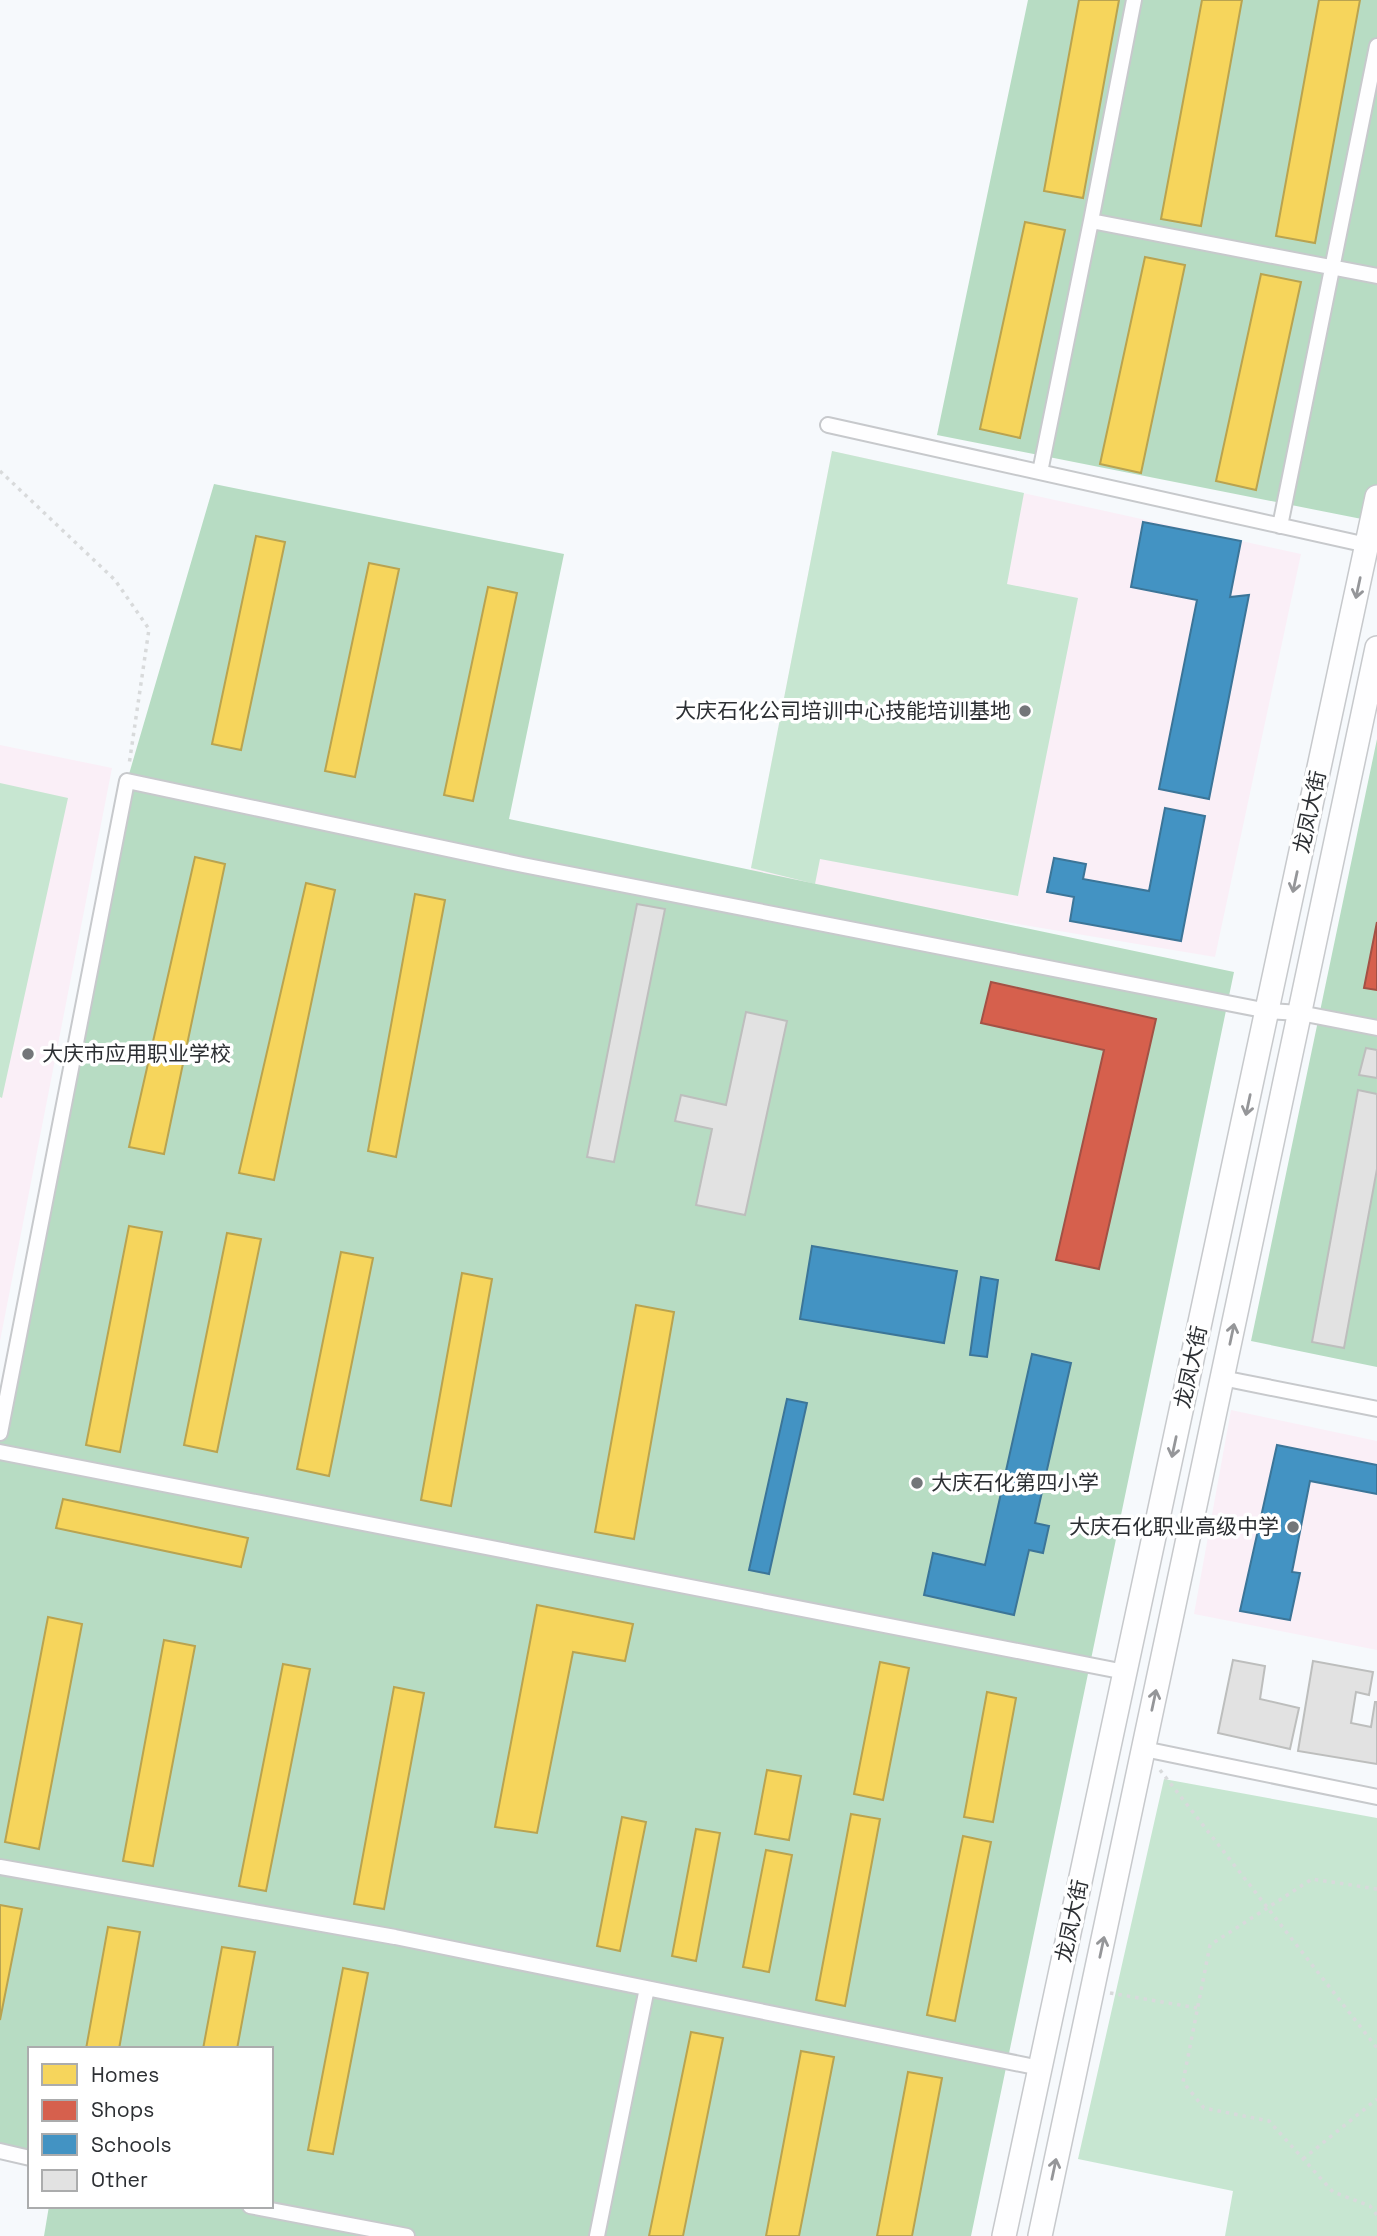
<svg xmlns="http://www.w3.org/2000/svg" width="1377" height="2236" viewBox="0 0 1377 2236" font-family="'Space Grotesk','Noto Sans SC',sans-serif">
  <rect width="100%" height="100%" fill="#f6f9fc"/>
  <path fill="#faeff7" d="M832 451 1301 554 1215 957 749 879Z
    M0 745 112 768 0 1341Z
    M1231 1410 1377 1441V1650L1194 1614Z"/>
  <path fill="#c7e6d1" d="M832 451 1024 493 1007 584 1078 598 1018 896 820 859 815 884 751 868Z
    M0 783 68 798 2 1098 0 1097Z
    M1164 1779 1377 1818V2236H1225L1233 2191 1078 2159Z"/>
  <path fill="#b7dcc3" d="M1028 0H1377V522L937 435Z
    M214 484 564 554 509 819 1234 972 971 2236H44L49 2206H271V2049H30V2161L0 2152V1433L127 781Z
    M1377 739V1367L1251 1341Z"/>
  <path fill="#f6d55c" stroke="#b9a350" stroke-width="2" d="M1079 0H1119L1083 198 1044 191Z
    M1202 0H1242L1201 226 1161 219Z
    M1319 0H1360L1315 243 1276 236Z
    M1025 222 1065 230 1020 438 980 429Z
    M1145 257 1185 265 1141 473 1100 464Z
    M1261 274 1301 282 1256 490 1216 481Z
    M256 536 285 542 241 750 212 744Z
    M369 563 399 569 355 777 325 771Z
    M488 587 517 593 473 801 444 795Z
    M195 857 225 864 164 1154 129 1147Z
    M306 883 335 890 274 1180 239 1173Z
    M415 894 445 900 396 1157 368 1151Z
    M129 1226 162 1232 120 1452 86 1445Z
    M227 1233 261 1239 217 1452 184 1445Z
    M341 1252 373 1258 329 1476 297 1469Z
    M462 1273 492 1279 451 1506 421 1500Z
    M636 1305 674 1312 634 1539 595 1532Z
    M63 1499 248 1538 241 1567 56 1528Z
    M537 1605 633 1624 625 1661 573 1652 537 1833 495 1827Z
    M48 1617 82 1624 39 1849 5 1842Z
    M164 1640 195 1646 153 1866 123 1861Z
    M880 1662 909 1668 883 1800 854 1794Z
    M283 1664 310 1669 266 1891 239 1886Z
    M394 1687 424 1693 384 1909 354 1904Z
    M987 1692 1016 1698 993 1822 964 1817Z
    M767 1770 801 1776 789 1840 755 1834Z
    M851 1814 880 1819 845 2006 816 2000Z
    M622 1817 646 1822 620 1951 597 1946Z
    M696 1829 720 1833 696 1961 672 1956Z
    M963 1836 991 1842 955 2021 927 2015Z
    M766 1850 792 1855 769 1972 743 1967Z
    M0 1905 22 1909 0 2020Z
    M108 1927 140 1932 119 2049H86Z
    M222 1947 255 1952 237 2049H203Z
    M343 1968 368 1973 333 2154 308 2150Z
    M691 2032 723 2038 683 2236H649Z
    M801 2051 834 2057 799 2236H766Z
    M908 2072 942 2078 912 2236H877Z"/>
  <path fill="#d6604d" stroke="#a35145" stroke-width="2" d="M1377 922V990L1364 988Z
    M991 982 1156 1019 1099 1269 1056 1260 1104 1050 981 1023Z"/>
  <path fill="#4393c3" stroke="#3c7598" stroke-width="2" d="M1143 522 1241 541 1230 597 1249 595 1209 799 1159 789 1197 600 1131 587Z
    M1165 808 1205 816 1181 941 1070 921 1074 897 1047 892 1054 858 1086 864 1083 879 1149 891Z
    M812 1246 957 1271 944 1343 800 1319Z
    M981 1277 998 1280 987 1357 970 1355Z
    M1032 1354 1071 1363 1035 1523 1049 1526 1043 1553 1029 1550 1014 1615 924 1595 933 1553 985 1565Z
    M787 1399 807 1403 769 1574 749 1570Z
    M1277 1445 1377 1465V1494L1310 1481 1292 1572 1300 1573 1290 1620 1240 1611Z"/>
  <path fill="#e2e2e2" stroke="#bdbebd" stroke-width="2" d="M637 904 665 909 614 1162 587 1157Z
    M746 1012 787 1021 745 1215 696 1205 712 1129 675 1121 681 1095 726 1105Z
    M1366 1048 1377 1050V1078L1359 1075Z
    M1358 1090 1377 1094V1169L1344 1348 1312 1342Z
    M1233 1660 1265 1666 1260 1699 1299 1708 1290 1749 1218 1733Z
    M1313 1661 1373 1672 1369 1695 1356 1692 1351 1723 1371 1727 1375 1702H1377V1764L1298 1751Z"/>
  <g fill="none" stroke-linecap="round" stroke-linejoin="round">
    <g stroke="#c7c9cc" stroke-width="18">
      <path id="street" d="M1091 221 1134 0
        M828 425 1367 545
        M1040 472 1091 221 1377 276
        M1280 526 1377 46
        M1222 1378 1377 1409
        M0 1433 127 781 523 865 1268 1011 1300 1013 1377 1028
        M0 1452 1125 1672
        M1144 1749 1377 1797
        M0 1867 395 1937 1040 2068
        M0 2151 30 2158
        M250 2206 407 2236
        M597 2236 647 1988"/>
    </g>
    <g stroke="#c7c9cc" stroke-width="26">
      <path id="primary" d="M1004 2236 1377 497
        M1040 2236 1377 648"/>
    </g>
    <path stroke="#d8dadb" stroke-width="3.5" stroke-dasharray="3.5 5" stroke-linecap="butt" d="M0 471 115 580 149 629 129 765
      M1160 1770 1377 2048
      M1377 1889 1312 1879 1210 1945 1183 2082 1204 2108 1269 2121 1333 2192 1370 2206 1377 2215
      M1110 1993 1197 2008
      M1303 2159 1377 2099"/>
    <use href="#street" stroke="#fefeff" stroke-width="14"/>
    <use href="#primary" stroke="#fefeff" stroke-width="23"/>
  </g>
  <defs><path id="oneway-shaft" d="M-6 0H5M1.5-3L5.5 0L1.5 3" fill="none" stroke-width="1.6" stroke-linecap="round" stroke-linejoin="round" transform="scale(1.75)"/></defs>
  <g stroke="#959699">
    <use href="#oneway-shaft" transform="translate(1358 588) rotate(102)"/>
    <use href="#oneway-shaft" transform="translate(1295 882) rotate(102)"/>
    <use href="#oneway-shaft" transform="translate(1248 1105) rotate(102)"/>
    <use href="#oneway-shaft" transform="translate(1232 1334) rotate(-78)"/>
    <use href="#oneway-shaft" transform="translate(1174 1447) rotate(102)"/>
    <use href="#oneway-shaft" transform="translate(1154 1700) rotate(-78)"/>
    <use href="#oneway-shaft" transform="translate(1102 1947) rotate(-78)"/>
    <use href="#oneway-shaft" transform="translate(1054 2169) rotate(-78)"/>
  </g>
  <g fill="#737679" stroke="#fff" stroke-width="2.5">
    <circle cx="1025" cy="711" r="7"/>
    <circle cx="28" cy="1054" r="7"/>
    <circle cx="917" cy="1483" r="7"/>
    <circle cx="1293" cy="1527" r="7"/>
  </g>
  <g text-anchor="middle" stroke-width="7" stroke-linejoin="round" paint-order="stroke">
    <g font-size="21" fill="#2c2f33" stroke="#fff" text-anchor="end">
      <text x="1011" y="718">大庆石化公司培训中心技能培训基地</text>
      <text x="42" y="1061" text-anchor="start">大庆市应用职业学校</text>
      <text x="931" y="1490" text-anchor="start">大庆石化第四小学</text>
      <text x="1279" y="1534">大庆石化职业高级中学</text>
    </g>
    <g font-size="21" fill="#2c2f33" stroke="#fff">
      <text transform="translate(1310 812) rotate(-78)" y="7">龙凤大街</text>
      <text transform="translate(1191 1367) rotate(-78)" y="7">龙凤大街</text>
      <text transform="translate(1072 1921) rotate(-78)" y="7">龙凤大街</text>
    </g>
  </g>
  <rect x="28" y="2047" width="245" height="161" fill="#ffffff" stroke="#abacad" stroke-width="2"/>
  <rect x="42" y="2064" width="35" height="21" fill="#f6d55c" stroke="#abacad" stroke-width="2"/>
  <text x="91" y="2082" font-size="21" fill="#2c2f33">Homes</text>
  <rect x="42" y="2100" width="35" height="21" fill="#d6604d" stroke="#abacad" stroke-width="2"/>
  <text x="91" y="2117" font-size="21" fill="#2c2f33">Shops</text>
  <rect x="42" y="2134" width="35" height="21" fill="#4393c3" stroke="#abacad" stroke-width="2"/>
  <text x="91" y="2152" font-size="21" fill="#2c2f33">Schools</text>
  <rect x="42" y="2170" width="35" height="21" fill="#e2e2e2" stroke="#abacad" stroke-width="2"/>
  <text x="91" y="2187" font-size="21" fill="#2c2f33">Other</text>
</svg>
